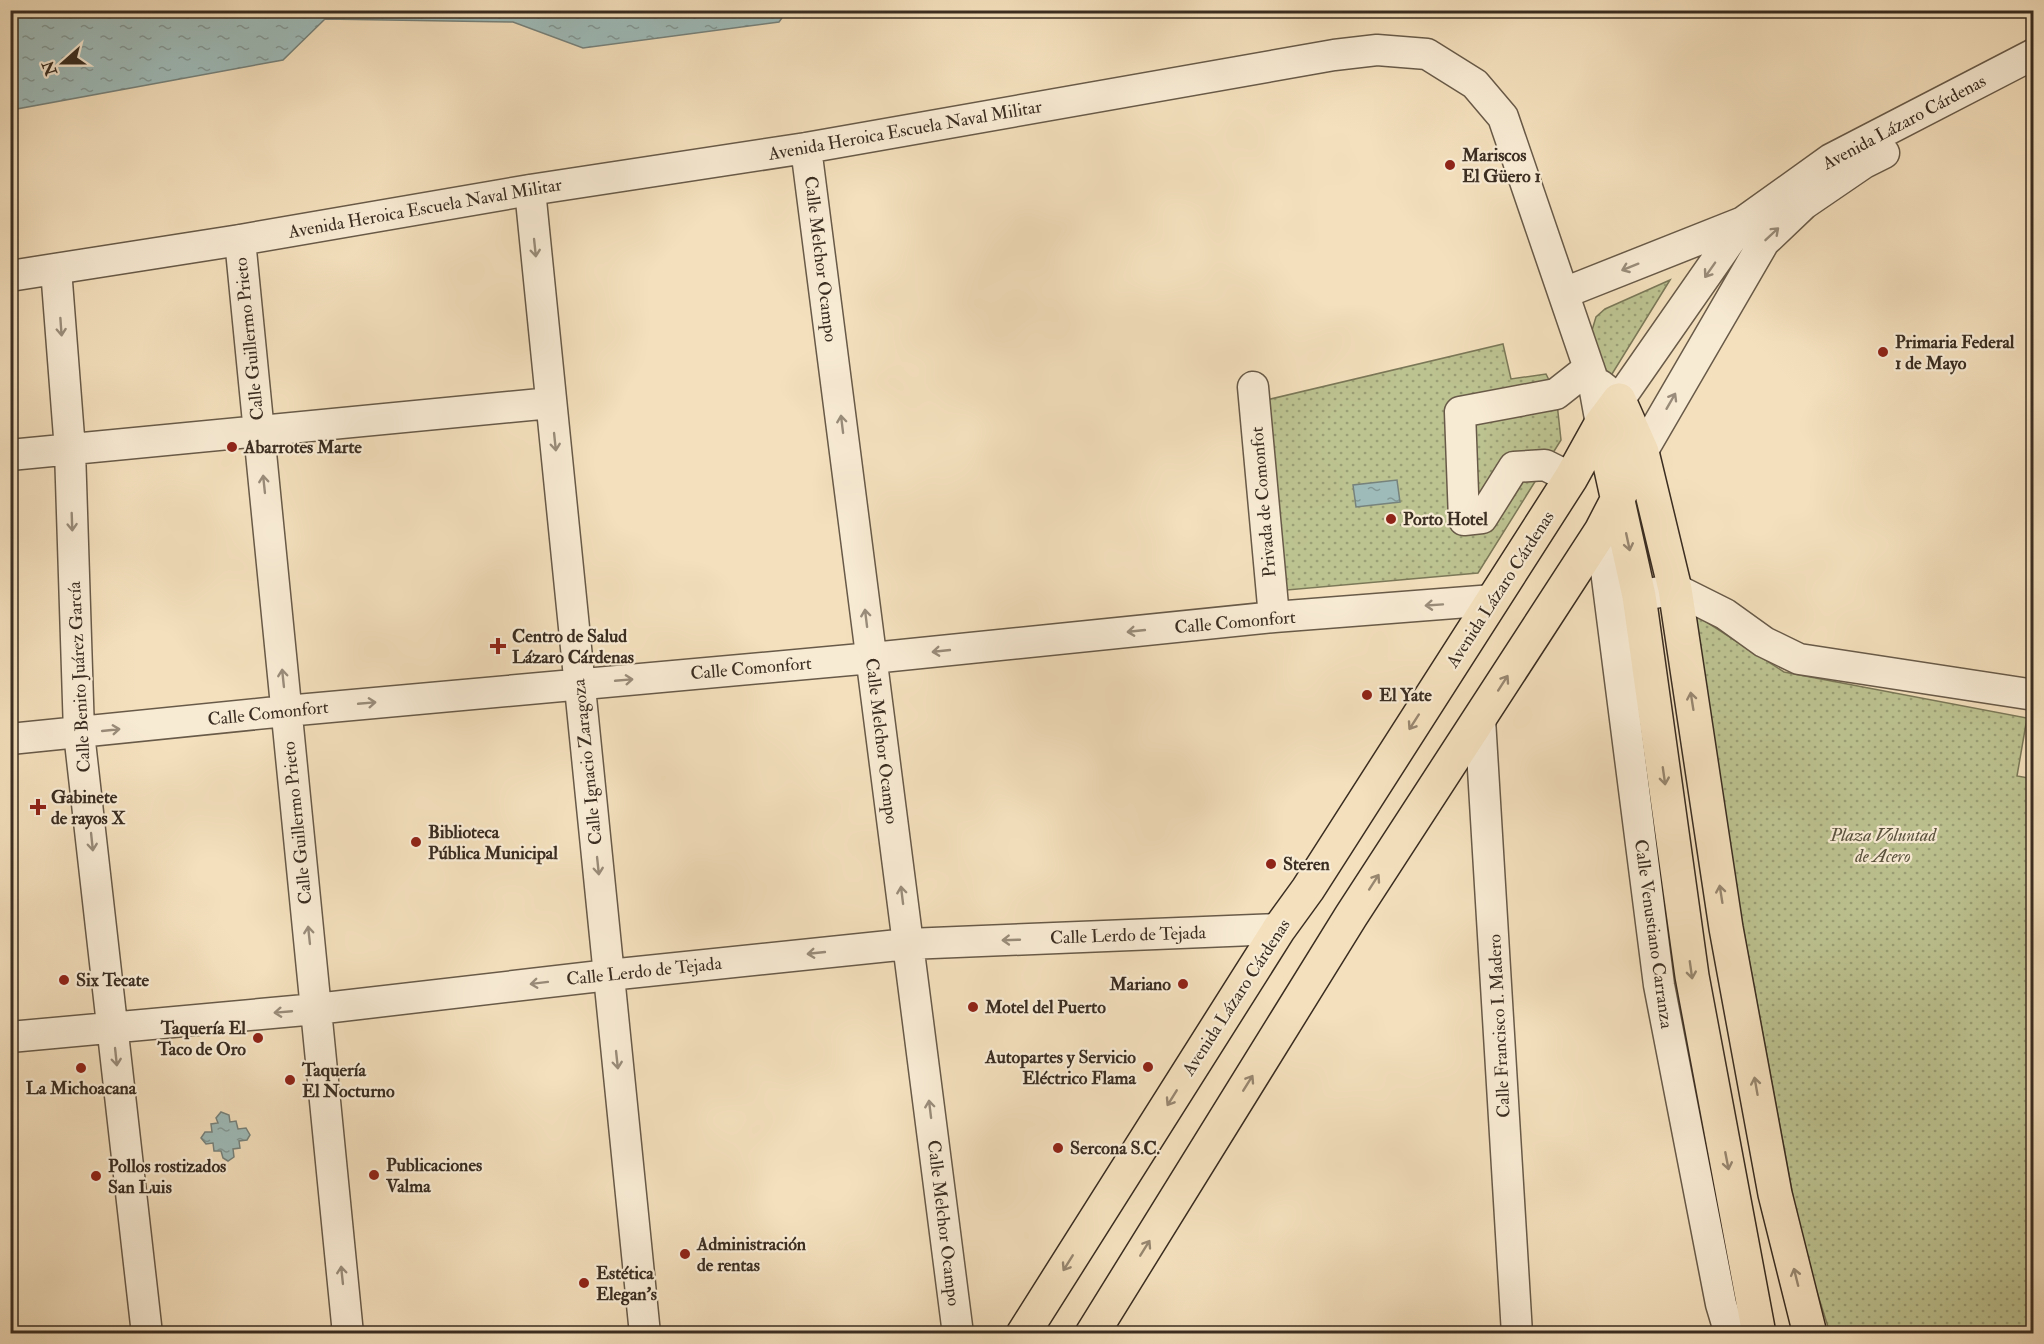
<svg xmlns="http://www.w3.org/2000/svg" width="2044" height="1344" viewBox="0 0 2044 1344" font-family="'IM FELL Double Pica',serif">
  <defs>
    <pattern id="grass-dots" width="8" height="8" patternUnits="userSpaceOnUse" patternTransform="scale(1.5)"><rect width="8" height="8" fill="#bcc290"/><path d="M2 2h.1M6 6h.1" fill="none" stroke="#9a9e75" stroke-width="1.8" stroke-linecap="round"/></pattern>
    <pattern id="water-ripples" width="26" height="14" patternUnits="userSpaceOnUse" patternTransform="scale(1.5)"><rect width="26" height="14" fill="#9ebbb9"/><path d="M2 4q2-2 4 0t4 0M15 11q2-2 4 0t4 0" fill="none" stroke="#829896"/></pattern>
  </defs>
  <rect width="100%" height="100%" fill="#f4e0bd"/>
  <filter id="stains"><feTurbulence type="fractalNoise" baseFrequency=".00333" numOctaves="4"/><feColorMatrix values="0 0 0 0 .2 0 0 0 0 .09 0 0 0 0 .02 0 0 0 .5 -.17"/></filter>
  <radialGradient id="worn" r=".72"><stop offset=".6" stop-color="#630" stop-opacity="0"/><stop offset="1" stop-color="#630" stop-opacity=".3"/></radialGradient>
  <path fill="url(#grass-dots)" stroke="#7b7858" stroke-width="1.5" d="M1670 280 1612 374 1605 375 1590 337 1596 317 1605 309Z
    M1503 344 1511 379 1546 374 1556 394 1561 440 1478 573 1276 591 1262 401Z
    M1691 612 1784 672 2027 718 2017 776 2034 779 2033 1333H1830L1802 1245 1741 916Z"/>
  <path fill="url(#water-ripples)" stroke="#76827c" stroke-width="1.5" d="M11 10H787V11L779 22 583 48 513 22 325 19 283 60 11 110Z
    M1397 480 1400 502 1356 507 1353 485Z
    M221 1112 229 1115 230 1122 236 1121 238 1129 246 1128 250 1135 247 1140 239 1141 240 1148 233 1149 234 1157 228 1161 223 1158 221 1151H214L213 1143 206 1144 201 1138 205 1132H212L211 1124 218 1123 216 1118Z"/>
  <g fill="none" stroke-linecap="round" stroke-linejoin="round">
    <g stroke="#685a48" stroke-width="33">
      <path id="minor" d="M806 148 958 1334
        M530 190 645 1334
        M240 240 348 1334
        M56 269 70 450 79 733 147 1334
        M10 276 240 240 530 190 806 148 1334 55 1377 50 1427 54 1475 84 1503 117 1593 380 1601 424
        M1564 293 1743 222
        M1600 385 1619 400 1743 222 1831 159 2034 54
        M1253 387 1274 617
        M1642 452 1764 242 1804 204 1864 163 1884 153
        M10 455 551 403
        M1571 478 1545 465 1514 467 1482 518 1464 520 1460 412 1556 394 1589 368
        M1601 531 1659 985 1721 1304 1730 1334
        M1639 596 1675 589 1725 614 1764 642 1799 659 2034 695
        M1480 719 1517 1334
        M10 739 286 711 872 658 1274 617 1493 600
        M10 1037 316 1009 609 975 908 944 1279 929"/>
    </g>
    <g stroke="#3a2d21" stroke-width="36">
      <path id="major" d="M1619 400 1642 452 1675 589 1726 928 1775 1194 1810 1334
        M1601 424 1639 596 1692 976 1759 1334
        M1023 1334 1279 929 1308 889 1571 478 1601 424 1619 400
        M1092 1334 1351 916 1601 531 1642 452"/>
    </g>
    <use href="#minor" stroke="#f8ebd4" stroke-width="30"/>
    <use href="#major" stroke="#f4e0bd" stroke-width="33"/>
  </g>
  <defs><path id="oneway-shaft" d="M-6 0H5M1.5-3L5.5 0L1.5 3" fill="none" stroke-width="1.6" stroke-linecap="round" stroke-linejoin="round" transform="scale(1.5)"/></defs>
  <g stroke="#998c7a">
    <use href="#oneway-shaft" transform="translate(1772 234) rotate(-43)"/>
    <use href="#oneway-shaft" transform="translate(535 248) rotate(84)"/>
    <use href="#oneway-shaft" transform="translate(1630 267) rotate(158)"/>
    <use href="#oneway-shaft" transform="translate(1710 270) rotate(125)"/>
    <use href="#oneway-shaft" transform="translate(61 327) rotate(86)"/>
    <use href="#oneway-shaft" transform="translate(1671 401) rotate(-60)"/>
    <use href="#oneway-shaft" transform="translate(842 424) rotate(-97)"/>
    <use href="#oneway-shaft" transform="translate(555 442) rotate(84)"/>
    <use href="#oneway-shaft" transform="translate(264 484) rotate(-96)"/>
    <use href="#oneway-shaft" transform="translate(72 522) rotate(88)"/>
    <use href="#oneway-shaft" transform="translate(1434 605) rotate(176)"/>
    <use href="#oneway-shaft" transform="translate(866 618) rotate(-97)"/>
    <use href="#oneway-shaft" transform="translate(1136 631) rotate(174)"/>
    <use href="#oneway-shaft" transform="translate(941 651) rotate(174)"/>
    <use href="#oneway-shaft" transform="translate(283 678) rotate(-96)"/>
    <use href="#oneway-shaft" transform="translate(624 680) rotate(-5)"/>
    <use href="#oneway-shaft" transform="translate(367 703) rotate(-5)"/>
    <use href="#oneway-shaft" transform="translate(111 730) rotate(-6)"/>
    <use href="#oneway-shaft" transform="translate(92 842) rotate(84)"/>
    <use href="#oneway-shaft" transform="translate(598 866) rotate(84)"/>
    <use href="#oneway-shaft" transform="translate(902 895) rotate(-97)"/>
    <use href="#oneway-shaft" transform="translate(309 935) rotate(-96)"/>
    <use href="#oneway-shaft" transform="translate(1011 940) rotate(178)"/>
    <use href="#oneway-shaft" transform="translate(816 953) rotate(174)"/>
    <use href="#oneway-shaft" transform="translate(539 983) rotate(173)"/>
    <use href="#oneway-shaft" transform="translate(283 1012) rotate(175)"/>
    <use href="#oneway-shaft" transform="translate(116 1057) rotate(84)"/>
    <use href="#oneway-shaft" transform="translate(617 1060) rotate(84)"/>
    <use href="#oneway-shaft" transform="translate(930 1109) rotate(-97)"/>
    <use href="#oneway-shaft" transform="translate(342 1275) rotate(-96)"/>
  </g>
  <g stroke="#97866f">
    <use href="#oneway-shaft" transform="translate(1628 542) rotate(78)"/>
    <use href="#oneway-shaft" transform="translate(1503 683) rotate(-57)"/>
    <use href="#oneway-shaft" transform="translate(1692 701) rotate(-99)"/>
    <use href="#oneway-shaft" transform="translate(1414 722) rotate(123)"/>
    <use href="#oneway-shaft" transform="translate(1664 776) rotate(82)"/>
    <use href="#oneway-shaft" transform="translate(1374 882) rotate(-57)"/>
    <use href="#oneway-shaft" transform="translate(1721 894) rotate(-99)"/>
    <use href="#oneway-shaft" transform="translate(1691 970) rotate(82)"/>
    <use href="#oneway-shaft" transform="translate(1248 1083) rotate(-58)"/>
    <use href="#oneway-shaft" transform="translate(1756 1086) rotate(-100)"/>
    <use href="#oneway-shaft" transform="translate(1172 1098) rotate(122)"/>
    <use href="#oneway-shaft" transform="translate(1727 1161) rotate(79)"/>
    <use href="#oneway-shaft" transform="translate(1145 1248) rotate(-58)"/>
    <use href="#oneway-shaft" transform="translate(1068 1263) rotate(122)"/>
    <use href="#oneway-shaft" transform="translate(1796 1277) rotate(-104)"/>
  </g>
  <g fill="#8f2418" stroke="#f8ebd4" stroke-width="2">
    <circle cx="1450" cy="165" r="6"/>
    <circle cx="1883" cy="352" r="6"/>
    <circle cx="232" cy="447" r="6"/>
    <circle cx="1391" cy="519" r="6"/>
    <path d="M495 637h6v6h6v6h-6v6h-6v-6h-6v-6h6z"/>
    <circle cx="1367" cy="695" r="6"/>
    <path d="M35 798h6v6h6v6h-6v6h-6v-6h-6v-6h6z"/>
    <circle cx="416" cy="842" r="6"/>
    <circle cx="1271" cy="864" r="6"/>
    <circle cx="64" cy="980" r="6"/>
    <circle cx="1183" cy="984" r="6"/>
    <circle cx="973" cy="1007" r="6"/>
    <circle cx="258" cy="1038" r="6"/>
    <circle cx="1148" cy="1067" r="6"/>
    <circle cx="81" cy="1068" r="6"/>
    <circle cx="290" cy="1080" r="6"/>
    <circle cx="1058" cy="1148" r="6"/>
    <circle cx="374" cy="1175" r="6"/>
    <circle cx="96" cy="1176" r="6"/>
    <circle cx="685" cy="1254" r="6"/>
    <circle cx="584" cy="1283" r="6"/>
  </g>
  <g text-anchor="middle" stroke-width="4.5" stroke-linejoin="round" paint-order="stroke">
    <g font-size="18" fill="#3a2d21" stroke="#f8ebd4">
      <text transform="translate(1904 122) rotate(-28)" y="6">Avenida Lázaro Cárdenas</text>
      <text transform="translate(905 130) rotate(-10)" y="6">Avenida Heroica Escuela Naval Militar</text>
      <text transform="translate(425 208) rotate(-10)" y="6">Avenida Heroica Escuela Naval Militar</text>
      <text transform="translate(821 259) rotate(83)" y="6">Calle Melchor Ocampo</text>
      <text transform="translate(249 339) rotate(-96)" y="6">Calle Guillermo Prieto</text>
      <text transform="translate(1263 502) rotate(-95)" y="6">Privada de Comonfot</text>
      <text transform="translate(1500 589) rotate(-57)" y="6">Avenida Lázaro Cárdenas</text>
      <text transform="translate(1235 622) rotate(-5)" y="6">Calle Comonfort</text>
      <text transform="translate(751 668) rotate(-5)" y="6">Calle Comonfort</text>
      <text transform="translate(79 677) rotate(-93)" y="6">Calle Benito Juárez García</text>
      <text transform="translate(268 713) rotate(-6)" y="6">Calle Comonfort</text>
      <text transform="translate(882 741) rotate(83)" y="6">Calle Melchor Ocampo</text>
      <text transform="translate(587 762) rotate(-96)" y="6">Calle Ignacio Zaragoza</text>
      <text transform="translate(297 823) rotate(-96)" y="6">Calle Guillermo Prieto</text>
      <text transform="translate(1654 934) rotate(82)" y="6">Calle Venustiano Carranza</text>
      <text transform="translate(1128 935) rotate(-2)" y="6">Calle Lerdo de Tejada</text>
      <text transform="translate(644 971) rotate(-6)" y="6">Calle Lerdo de Tejada</text>
      <text transform="translate(1236 997) rotate(-57)" y="6">Avenida Lázaro Cárdenas</text>
      <text transform="translate(1499 1026) rotate(-93)" y="6">Calle Francisco I. Madero</text>
      <text transform="translate(944 1223) rotate(83)" y="6">Calle Melchor Ocampo</text>
    </g>
    <g font-size="18" font-weight="bold" fill="#3a2d21" stroke="#f8ebd4" text-anchor="start">
      <text x="1462" y="161">Mariscos<tspan x="1462" dy="21">El Güero 1</tspan></text>
      <text x="1895" y="348">Primaria Federal<tspan x="1895" dy="21">1 de Mayo</tspan></text>
      <text x="244" y="453">Abarrotes Marte</text>
      <text x="1403" y="525">Porto Hotel</text>
      <text x="512" y="642">Centro de Salud<tspan x="512" dy="21">Lázaro Cárdenas</tspan></text>
      <text x="1379" y="701">El Yate</text>
      <text x="51" y="803">Gabinete<tspan x="51" dy="21">de rayos X</tspan></text>
      <text x="428" y="838">Biblioteca<tspan x="428" dy="21">Pública Municipal</tspan></text>
      <text x="1283" y="870">Steren</text>
      <text x="76" y="986">Six Tecate</text>
      <text x="1171" y="990" text-anchor="end">Mariano</text>
      <text x="985" y="1013">Motel del Puerto</text>
      <text x="246" y="1034" text-anchor="end">Taquería El<tspan x="246" dy="21">Taco de Oro</tspan></text>
      <text x="1136" y="1063" text-anchor="end">Autopartes y Servicio<tspan x="1136" dy="21">Eléctrico Flama</tspan></text>
      <text x="302" y="1076">Taquería<tspan x="302" dy="21">El Nocturno</tspan></text>
      <text x="81" y="1094" text-anchor="middle">La Michoacana</text>
      <text x="1070" y="1154">Sercona S.C.</text>
      <text x="386" y="1171">Publicaciones<tspan x="386" dy="21">Valma</tspan></text>
      <text x="108" y="1172">Pollos rostizados<tspan x="108" dy="21">San Luis</tspan></text>
      <text x="697" y="1250">Administración<tspan x="697" dy="21">de rentas</tspan></text>
      <text x="596" y="1279">Estética<tspan x="596" dy="21">Elegan's</tspan></text>
    </g>
    <g font-size="18" font-style="italic" fill="#5a523d" stroke="#f8ebd4">
      <text x="1883" y="841">Plaza Voluntad<tspan x="1883" dy="21">de Acero</tspan></text>
    </g>
  </g>
  <rect width="2044" height="1344" fill="none" stroke="#f4e0bd" stroke-width="36"/>
  <rect x="12" y="12" width="2020" height="1320" fill="none" stroke="#3a2d21" stroke-width="3"/>
  <rect x="18" y="18" width="2008" height="1308" fill="none" stroke="#3a2d21" stroke-width="1.5"/>
  <g transform="translate(63 63) rotate(249)" stroke="#f8ebd4" stroke-width="4.5" paint-order="stroke">
  <path d="M0-4.5L10 22L0 15L-10 22Z" fill="#3a2d21"/>
  <text y="-9" font-size="16" font-weight="bold" text-anchor="middle" fill="#3a2d21">N</text>
  </g>
  <rect width="100%" height="100%" filter="url(#stains)"/>
  <rect width="100%" height="100%" fill="url(#worn)"/>
</svg>
